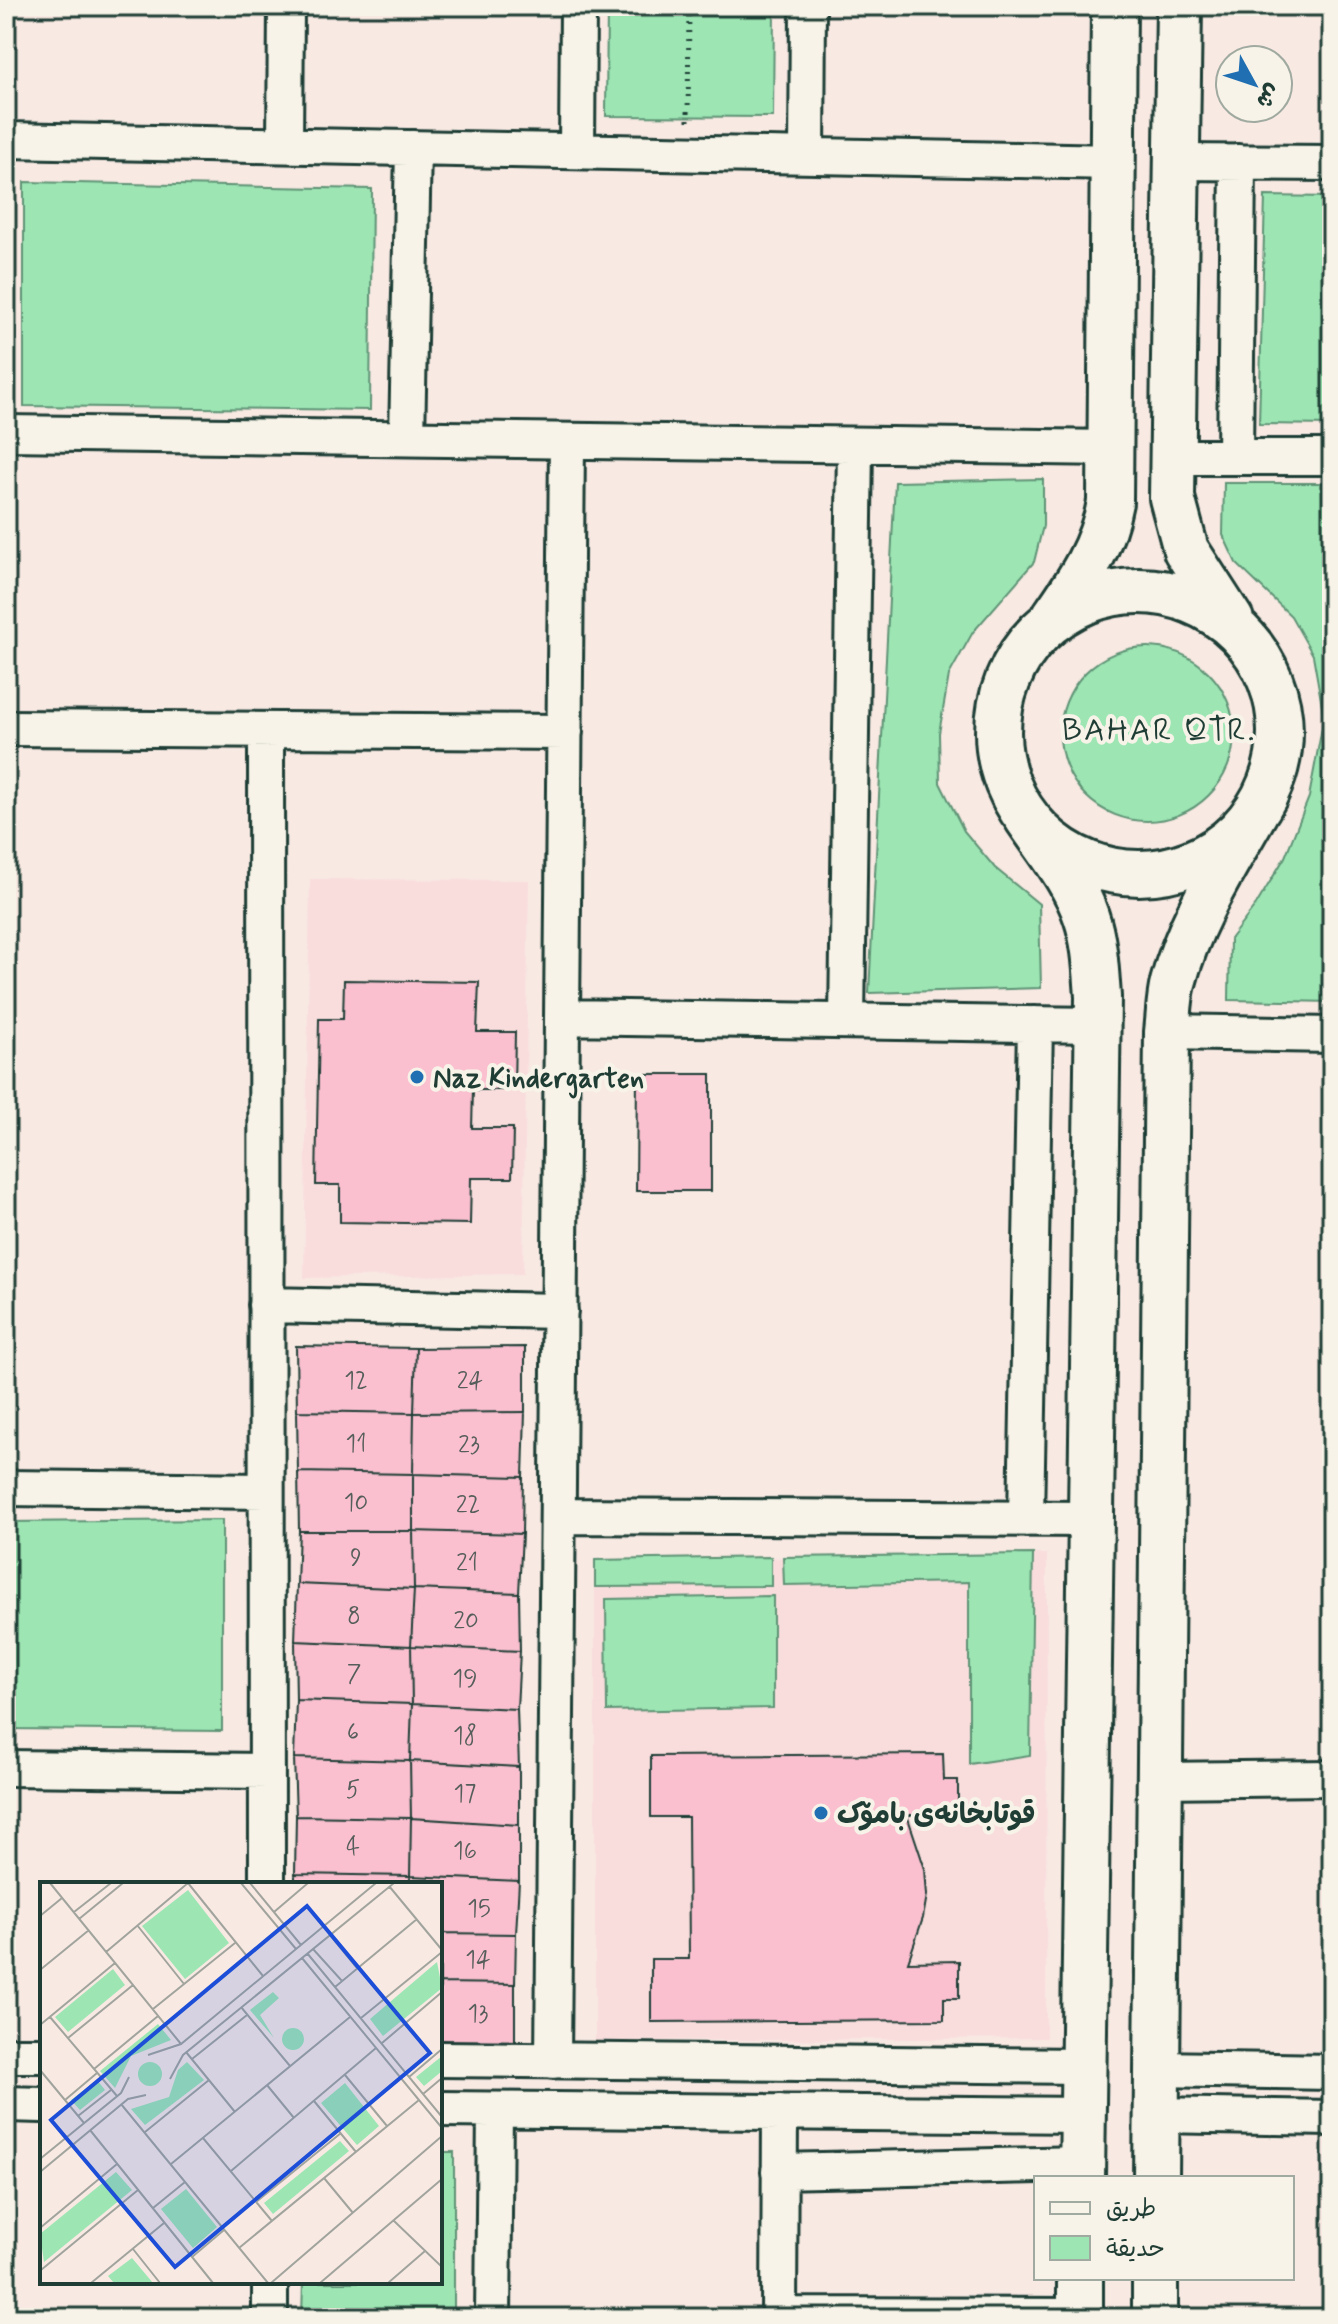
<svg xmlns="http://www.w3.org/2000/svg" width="1338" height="2324" viewBox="0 0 1338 2324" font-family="Mynerve,'Playpen Sans Arabic',sans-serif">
  <rect width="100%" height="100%" fill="#f8e9e3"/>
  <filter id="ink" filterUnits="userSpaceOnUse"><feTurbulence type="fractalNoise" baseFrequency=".0125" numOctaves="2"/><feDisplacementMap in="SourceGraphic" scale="16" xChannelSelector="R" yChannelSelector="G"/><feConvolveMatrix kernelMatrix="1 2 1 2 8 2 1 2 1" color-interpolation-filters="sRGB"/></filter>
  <g filter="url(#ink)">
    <path fill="#f9dddd" d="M310 879 529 880 523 1274 304 1278Z
      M1047 1554 1046 2038 595 2041V1560Z"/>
    <path fill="#9de6b4" stroke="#5e9274" stroke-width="2" d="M607 6H774L773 117 606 116Z
      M24 182 372 189 370 410 24 406Z
      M1265 196 1332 197V425L1259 424Z
      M1043 479V526L1034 562 973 632 949 675 939 733 940 783 964 831 995 868 1039 904 1041 988 869 993 895 482Z
      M1224 483H1332V1002L1229 1000 1230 939 1256 905 1285 857 1309 797 1324 717 1313 655 1291 616 1236 563 1223 535Z
      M1060 734a87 87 0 1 1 174 0a87 87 0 1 1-174 0Z
      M222 1520V1731L6 1729V1522Z
      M1033 1554 1030 1755 969 1764V1582L784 1585 783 1557Z
      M771 1557V1586L595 1587V1560Z
      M773 1596V1708L607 1711 606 1599Z
      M440 2152H454V2318H302L303 2282H440Z"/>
    <path fill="#fac0d0" stroke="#1f3d34" stroke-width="2" d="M344 980 479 982 477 1032H515L514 1090H473L472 1128H513L512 1178H471L470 1224 340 1222V1185H316L319 1019H343Z
      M637 1074H711V1191H636Z
      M296 1346 416 1348 414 1413 297 1411Z
      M525 1347V1412L414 1413 416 1348Z
      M297 1411 414 1413 413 1474 298 1472Z
      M525 1412 523 1477 413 1474 414 1413Z
      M298 1472 413 1474V1531H299Z
      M413 1474 523 1477 522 1534 413 1531Z
      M299 1531H413L414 1589 297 1584Z
      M413 1531 522 1534 519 1593 414 1589Z
      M297 1584 414 1589 411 1646 295 1641Z
      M414 1589 519 1593 520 1651 411 1646Z
      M295 1641 411 1646 412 1704 296 1700Z
      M411 1646 520 1651 517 1709 412 1704Z
      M296 1700 412 1704 410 1761 294 1758Z
      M412 1704 517 1709 519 1767 410 1761Z
      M943 1754 944 1780H958V1815H907L925 1869 927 1895 923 1918 908 1962 959 1961V1998H944V2020L651 2022V1959H689L688 1817H651V1756Z
      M294 1758 410 1761 411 1818 296 1816Z
      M410 1761 519 1767V1825L411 1818Z
      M296 1816 411 1818 410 1876 295 1874Z
      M411 1818 519 1825V1881L410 1876Z
      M295 1874 410 1876V1884H295Z
      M410 1876 519 1881 516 1934 440 1933V1884H410Z
      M440 1933 516 1934 515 1984 440 1983Z
      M440 1983 515 1984V2041H440Z"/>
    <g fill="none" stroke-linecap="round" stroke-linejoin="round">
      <g stroke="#1f3d34" stroke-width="40">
        <path id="street" d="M6 140 1115 162
          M285 145 286 6
          M577 151 578 6
          M807 156 808 6
          M1176 162 1332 163
          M6 433 1112 448
          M407 438 413 148
          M1173 457H1332
          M1235 457 1238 162
          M6 728 565 732
          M266 730 267 1884
          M562 1017 1098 1025
          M847 1020 855 445
          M1167 1032 1332 1035
          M266 1305 560 1311
          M6 1488 266 1491
          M558 1516 1091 1519
          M1026 1519 1035 1024
          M6 1768 267 1771
          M1160 1780 1332 1778
          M6 2055H42
          M440 2059 1083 2066
          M553 2061 567 441
          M1157 2069 1332 2072
          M6 2104 42 2105
          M440 2109 1083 2115
          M1156 2115 1332 2118
          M779 2171 1082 2164
          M270 2282V2318
          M779 2315 1080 2316
          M493 2318 495 2110
          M779 2318 780 2112"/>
      </g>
      <g stroke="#1f3d34" stroke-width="50">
        <path id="secondary" d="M1179 6 1172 498 1186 550 1231 620
          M998 732a141 141 0 1 1 282 0a141 141 0 1 1-282 0Z
          M1054 617C1080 580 1102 547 1110 502L1114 6
          M1027 818C1048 849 1074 880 1086 916 1095 942 1096 970 1098 997L1082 2178
          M1156 2178 1167 1032C1169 1016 1169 998 1173 983 1189 921 1226 864 1257 809
          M1080 2318V2278
          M1155 2318V2278"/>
      </g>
      <path stroke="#1f3d34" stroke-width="5" stroke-dasharray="2 6" stroke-linecap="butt" d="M688 121 689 6"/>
      <use href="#street" stroke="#f7f3e8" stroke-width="34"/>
      <use href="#secondary" stroke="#f7f3e8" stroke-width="44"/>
    </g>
  </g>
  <g fill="#1f6fb2" stroke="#f7f3e8" stroke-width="3">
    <circle cx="417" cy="1077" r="8"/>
    <circle cx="821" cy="1813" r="8"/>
  </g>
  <g text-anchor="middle" stroke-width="8" stroke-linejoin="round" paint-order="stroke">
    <g font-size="24" fill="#565e5b">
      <text x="356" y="1388">12</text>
      <text x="470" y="1388">24</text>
      <text x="356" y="1451">11</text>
      <text x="469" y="1452">23</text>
      <text x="356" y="1510">10</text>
      <text x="468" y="1512">22</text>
      <text x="356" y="1565">9</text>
      <text x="467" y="1570">21</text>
      <text x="354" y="1623">8</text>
      <text x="466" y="1628">20</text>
      <text x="354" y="1681">7</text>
      <text x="465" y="1686">19</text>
      <text x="353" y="1739">6</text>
      <text x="465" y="1743">18</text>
      <text x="353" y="1797">5</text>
      <text x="465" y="1801">17</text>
      <text x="353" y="1854">4</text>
      <text x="465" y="1858">16</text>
      <text x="479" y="1916">15</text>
      <text x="478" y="1967">14</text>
      <text x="478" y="2021">13</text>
    </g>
    <g font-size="28" font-weight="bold" fill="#1f3d34" stroke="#f7f3e8" text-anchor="start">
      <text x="433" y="1087">Naz Kindergarten</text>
      <text x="837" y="1823">قوتابخانەی بامۆک</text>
    </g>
    <g font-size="32" letter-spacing="2" fill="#1f3d34" stroke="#f7f3e8">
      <text x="1159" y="740">BAHAR QTR.</text>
    </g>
  </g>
  <g transform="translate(40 1882)">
    <rect width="402" height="402" fill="#f8e9e3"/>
    <path d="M148 8 189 61 145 97 102 44ZM397 80 402 106 343 154 330 137ZM73 87 85 103 28 150 15 135ZM233 110 239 116 220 133 234 156 210 128ZM118 142 131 158 91 174 75 206 60 189ZM242 157a11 11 0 1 1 22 0a11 11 0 1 1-22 0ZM402 174V189L384 204 376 195ZM98 192a12 12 0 1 1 24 0a12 12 0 1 1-24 0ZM147 180 164 198 105 243 91 227 129 215 138 188ZM57 198 65 208 40 228 31 218ZM305 201 339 244 317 263 281 221ZM300 259 309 269 233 332 224 321ZM76 290 92 308 4 380 0 352ZM146 307 177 345 153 366 121 327ZM92 376 113 401H74L68 394Z" fill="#9de6b4"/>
    <path fill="none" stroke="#a1a49d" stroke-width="2" d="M10 1 141 162M148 1 223 94M201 1 256 67M210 1 261 63M349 4 402 68M34 30 71 1M234 30 268 1M0 34 22 16M39 37 83 1M97 43 144 102M290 53 317 86M273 67 302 99M66 70 148 1M267 71 402 235M262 76 402 246M0 88 49 48M295 105 377 37M201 125 250 184M113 127 195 61M10 135 77 214M321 136 402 70M0 143 75 81M28 156 93 103M342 161 402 110M146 170 195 230M108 173 141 162 336 1M152 177 207 133M54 187 118 134M0 188 44 241M305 193 347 244M369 195 402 167M130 197 143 173 354 1M227 203 254 236M383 212 402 196M25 218 57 191M274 219 316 270M81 222 228 401M38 234 71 208M50 248 173 401M105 250 169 198M163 256 232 339M0 277 81 211 89 195M131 282 310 135M191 289 336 166M0 290 88 217 106 213M284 296 313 331M216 320 301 251M113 326 145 300M353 338 402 385M0 346 77 282M199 366 379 218M93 367 120 401M152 375 184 348M1 388 98 308M51 401 124 341M231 401 402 254M280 401 402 297M348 401 385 369"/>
    <path fill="#1d4ed8" fill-opacity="0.15" stroke="#1d4ed8" stroke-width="4" d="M267 24 390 171 135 385 11 238Z"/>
    <rect width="402" height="402" fill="none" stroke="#1f3d34" stroke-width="4"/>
  </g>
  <rect width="1338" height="2324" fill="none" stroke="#f7f3e8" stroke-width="32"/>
  <rect x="16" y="16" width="1306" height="2292" fill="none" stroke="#1f3d34" stroke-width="3" filter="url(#ink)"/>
  <rect x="1034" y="2176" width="260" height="104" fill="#f7f3e8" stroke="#a1aaa0" stroke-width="2"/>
  <rect x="1050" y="2202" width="40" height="12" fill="#f7f3e8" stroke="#a1aaa0" stroke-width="2"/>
  <text x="1106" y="2216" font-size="24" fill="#1f3d34">طريق</text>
  <rect x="1050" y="2236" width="40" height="24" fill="#9de6b4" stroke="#a1aaa0" stroke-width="2"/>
  <text x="1106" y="2256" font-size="24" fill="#1f3d34">حديقة</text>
  <g transform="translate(1254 84) rotate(130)"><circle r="38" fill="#f7f3e8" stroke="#a1aaa0" stroke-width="2"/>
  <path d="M0-6L14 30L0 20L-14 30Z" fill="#1f6fb2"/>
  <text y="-12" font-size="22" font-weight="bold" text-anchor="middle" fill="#1f3d34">ش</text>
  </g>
</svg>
